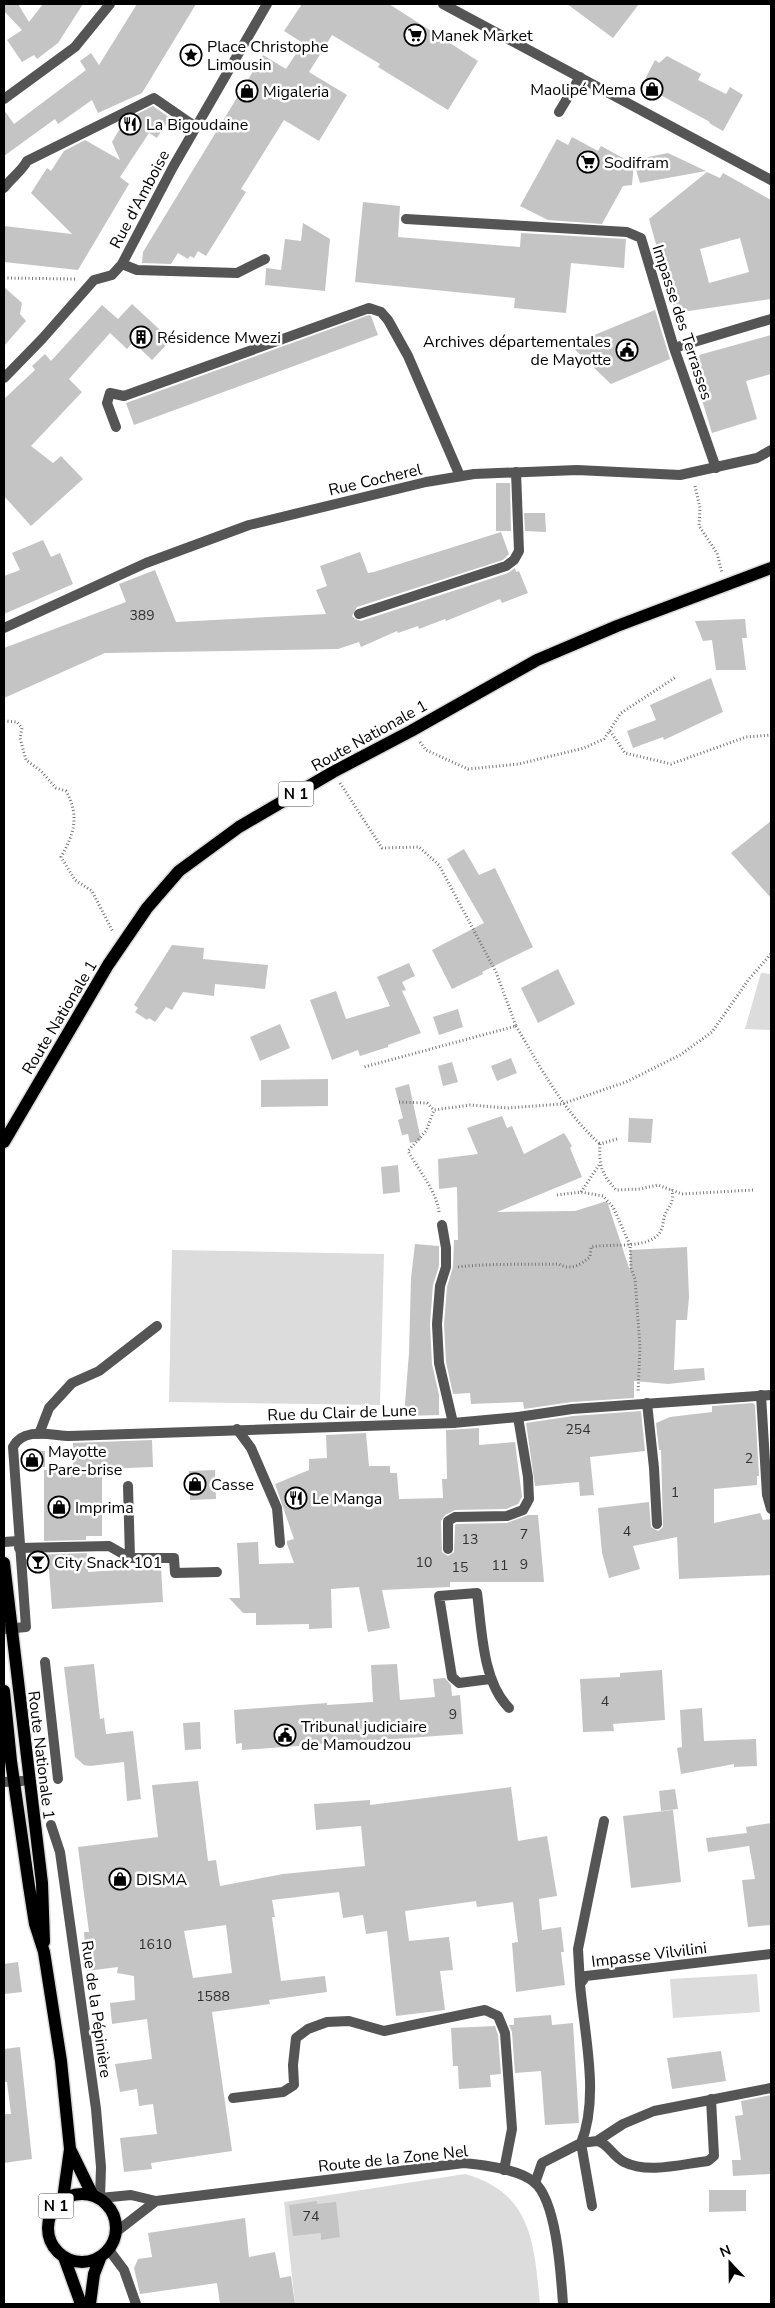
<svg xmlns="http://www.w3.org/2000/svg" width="775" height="2308" viewBox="0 0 775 2308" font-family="'Nunito Sans',sans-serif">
  <rect width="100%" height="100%" fill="#fff"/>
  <path fill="#dcdcdc" d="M761 973 771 974V1030L745 1029Z
    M172 1250 384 1254 380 1405 169 1402Z
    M757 1974 760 2012 673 2018 670 1979Z
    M465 2174C533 2193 534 2245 540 2304H295L284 2202Z"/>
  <path fill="#c4c4c4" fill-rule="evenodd" d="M4 4H18L29 22 43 4H83L58 43 37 59 34 55 22 62 7 40 22 30 4 11Z
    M137 4H196L142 93 98 113 92 100 58 124 55 119 4 156V110L14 124 86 70 80 61 91 53 99 65Z
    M302 4H389L478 61 448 110 378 67 380 64 332 35 309 72 347 95 319 141 284 120 241 189 246 192 206 256 198 251 194 258 190 256 188 259 178 253 171 264 142 263 143 252 263 55 286 69 303 43 284 31Z
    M567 4H639L613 38Z
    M667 56 701 74 698 80 726 94 730 87 743 95 723 131 709 123 710 122 642 85 655 60 659 63Z
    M153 106 170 118 157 138 149 133 120 177 129 184 78 270 4 262V226L72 234 31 193 47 168 51 171 64 151 85 140 120 160 112 142 125 120Z
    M572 137 598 151 601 146 634 164 632 185 623 186 602 224 548 220 520 206 557 139 568 145Z
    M668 153 706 171 640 183 633 160Z
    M707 172 720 178 723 173 771 200V299L675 313 649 219ZM740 238 749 272 709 283 700 249Z
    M363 202 400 206 398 237 520 247 521 233 626 239 624 268 571 263 566 313 514 308 515 298 355 282Z
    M303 223 330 239 325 291 265 285 266 268 281 270 285 239 301 241Z
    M4 287 22 303 20 314 26 321 4 346Z
    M132 304 171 340 152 360 133 342 127 349 110 333 69 379 82 392 31 446 53 463 61 456 83 479 31 526 4 496V399L35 370 32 366 45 354 51 361 102 305 118 319Z
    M655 310 670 359 611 384 570 345Z
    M369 315 371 316 378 335 134 425 126 403Z
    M771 335V374L746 381 757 419 712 433 691 364 700 362 699 355Z
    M496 483H510L511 531H496Z
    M524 513H545L546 532 525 531Z
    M501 532 509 554 503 560 357 607 352 616 355 619 361 621 508 573 515 568 516 572 519 571 528 593 502 603 500 599 446 621 445 619 419 629 418 626 398 633 397 631 361 647 359 642 338 649 105 653 4 698V648L126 602 119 584 155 570 176 622 326 614 316 590 327 586 320 566 360 552 368 573 374 572Z
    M43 540 51 557 60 553 73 584 4 614V576L20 570 12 553Z
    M745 619 747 638H742L746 670H716L712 640 703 641 695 621Z
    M711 678 723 712 664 740 663 737 633 748 627 731 656 720 650 705Z
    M771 821V898L731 853Z
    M464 849 479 875 495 868 533 947 482 972 483 974 452 989 432 950 484 923 447 859Z
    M172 945 204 948 203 959 268 965 265 989 215 984 214 996 183 992 172 1010 166 1007 155 1022 149 1018 147 1020 135 1012 138 1008 134 1005Z
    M409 963 415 976 402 982 406 990 402 991 421 1033 388 1045V1047L360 1056 358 1050 332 1060 310 1000 336 991 346 1019 390 1006 377 977Z
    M558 969 575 1004 538 1023 521 988Z
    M458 1009 463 1027 439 1035 433 1017Z
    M280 1024 290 1048 260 1061 250 1037Z
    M511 1058 517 1073 497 1081 491 1066Z
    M452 1062 458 1082 443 1086 438 1066Z
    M328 1079V1106L261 1107V1080Z
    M409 1084 421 1140 410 1143 408 1134 402 1135 398 1120 403 1118 395 1088Z
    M502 1116 507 1128 512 1126 524 1154 564 1133 572 1146 570 1148 582 1177 497 1212 575 1211 607 1201 630 1271V1250L687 1247 689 1297 687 1320H676L674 1370 704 1368 705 1380 668 1384 634 1381V1398L572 1402 524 1409 523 1402 471 1404 470 1393 453 1394 446 1362 444 1324 447 1287 453 1267 454 1240H458L457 1187 439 1189 438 1159 478 1154 467 1128Z
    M629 1118 653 1119 651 1143 628 1142Z
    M398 1165 400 1192 383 1194 381 1167Z
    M415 1244 439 1246V1266L433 1285 430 1324 432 1364 439 1395V1415L404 1416 409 1353 411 1278Z
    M753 1403 755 1405 759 1476H757V1485L714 1489V1523L760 1513 763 1520 771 1519V1575L679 1579 677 1537 633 1546 640 1569 609 1578 602 1553 598 1508 649 1502 651 1527 658 1531 663 1527 661 1450H659L656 1423 670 1417 712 1412V1406Z
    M641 1411 645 1451 590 1457 594 1495 580 1496 579 1482 535 1486 526 1423 573 1416Z
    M479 1428V1445L515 1442 522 1497 518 1504 506 1509 455 1510 445 1515 441 1521 442 1552 448 1556 454 1552 455 1525 457 1524 507 1523 528 1515H538L544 1582H450V1587L382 1590 390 1628 368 1632 359 1587 331 1589 332 1628 309 1629V1624L256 1625V1613H243L229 1598H240L237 1543 258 1542 259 1564 294 1563 287 1544V1541L294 1539 275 1484 309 1470V1459L327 1458 326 1435 366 1433 369 1466H390V1473H397L399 1499 443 1498 442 1479H447L446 1430Z
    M152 1440 153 1467 102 1469V1536H86V1540L44 1541V1470H73V1443Z
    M29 1450 45 1451V1467L28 1466Z
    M215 1470 216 1499 190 1500 189 1471Z
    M87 1553 88 1572 161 1567 163 1602 52 1609 49 1569 32 1570 31 1555Z
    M94 1664 100 1719 104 1718 106 1734 133 1731 141 1799 127 1801 124 1762 90 1766 84 1765 75 1757 64 1667Z
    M397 1664 400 1700 435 1697 433 1679 445 1678 451 1685 452 1696 460 1695 463 1734 242 1750V1743L236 1744 234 1710 327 1703V1705L373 1702 371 1665Z
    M662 1670 665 1720 613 1724 614 1731 583 1732 580 1679 620 1677V1673Z
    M702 1708 704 1741 756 1739 757 1766 734 1767V1764L681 1774 677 1748 682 1747 680 1710Z
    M200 1722 201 1749 185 1750 183 1723Z
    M198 1781 208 1861 216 1860 220 1886 283 1874 365 1866 361 1826 316 1830 314 1804 370 1800V1805L511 1787 518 1841 547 1836 557 1896 539 1899 542 1930 561 1927 564 1952H561L565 1985 516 1992 512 1943 518 1942 513 1902 477 1907 476 1901 405 1911 409 1941 449 1937 453 1970 440 1971 445 2010 396 2016 387 1931 366 1934 363 1915 343 1918 339 1892 272 1900 275 1917H272L281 1981 325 1976 327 1992 269 2000 270 2004 212 2012 232 2151 151 2163 152 2169 124 2172 120 2138 157 2134 153 2104 139 2106 137 2089 120 2092 115 2064 152 2059 147 2019 112 2024 110 2003 135 2000 134 1976 117 1973 118 1967 87 1971 84 1932H89L78 1847 158 1837 152 1785ZM226 1925 232 1973 193 1978 184 1931Z
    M675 1789 678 1809 661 1811 659 1791Z
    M673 1810 681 1882 631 1888 623 1816Z
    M771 1823V1925L748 1927 742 1880 755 1879 748 1840 749 1846 708 1852 706 1838 747 1833 746 1827Z
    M18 1962 22 1992 4 1994V1964Z
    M551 2015 552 2025 573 2023 579 2123 545 2125 541 2071 515 2073 512 2032 509 2025H514V2018Z
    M495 2026 498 2035 501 2074 490 2075 491 2087 459 2089 458 2066H453L451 2028Z
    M20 2047 32 2159 4 2163V2114H11L7 2082H4V2049Z
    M721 2051 726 2081 672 2089 667 2058Z
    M771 2095V2174L733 2176 732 2160H741L735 2116 743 2115 741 2101Z
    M709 2190H746V2211L709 2212Z
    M317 2201V2204L336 2202 340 2237 321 2240V2233L293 2236 289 2205Z
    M245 2218 249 2257 275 2252 280 2278 291 2276 295 2304H220L217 2283 140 2294 134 2268 138 2259 152 2257 148 2233Z"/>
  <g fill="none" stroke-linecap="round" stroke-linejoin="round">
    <g stroke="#dbdbdb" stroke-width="15">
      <path id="primary" d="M4 1142 108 965 147 908 179 871 239 827 333 772 411 731 537 660 617 626 771 568
        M4 1563 42 1883 44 1942
        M4 1691 11 1761 29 1886 35 1924 44 1952 61 2061 70 2149 63 2199
        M70 2149 92 2194
        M48 2228a34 34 0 1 1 68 0a34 34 0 1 1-68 0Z
        M64 2257 81 2304
        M90 2304 94 2274 101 2256"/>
    </g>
    <path stroke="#777" stroke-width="3" stroke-dasharray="1 2.5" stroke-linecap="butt" d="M4 278 76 279
      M695 486 700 508 699 526 717 553 722 573
      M4 721 17 722 22 728 20 738 26 760 41 771 56 788 66 791C80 816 74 834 61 857L75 880 92 891 113 932
      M610 731 625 753 671 764 746 737 771 735
      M420 742 426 750 468 769 519 764 584 748 604 739 621 713 676 677
      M340 783 382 848 419 847 439 865 496 972 516 1026 364 1067
      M516 1026C541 1068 563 1111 600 1144
      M399 1102 427 1103 434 1110
      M617 1139 600 1144C599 1166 601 1173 616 1190L640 1189 658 1185 682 1194 753 1190
      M581 1192 599 1165
      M557 1195 581 1192 603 1196 613 1207 630 1245 631 1268 635 1279 640 1347 638 1393
      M439 1212C436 1190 419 1171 408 1151L426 1131 434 1110 470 1105 507 1108 562 1104 626 1082 680 1055 712 1032 749 979 771 954
      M458 1267C492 1263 526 1265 559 1264 571 1271 580 1265 590 1257L591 1247C610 1243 649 1250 660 1232 663 1228 663 1222 664 1217 669 1204 674 1206 672 1189"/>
    <path stroke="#555" stroke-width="10" d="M559 112 580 77
      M406 219 627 232 641 238 674 348 716 468
      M122 264 137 270 237 273 265 259
      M674 348 771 319
      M116 427 107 403 110 393 124 396 369 308 381 312 388 320 408 356 460 476
      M359 614 506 566 514 560 519 551 516 472
      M442 1225 446 1248V1267L440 1286 437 1324 439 1363 453 1423
      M761 1395 767 1495 771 1509
      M647 1403 654 1468 657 1524
      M237 1429 251 1448 277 1508 280 1543
      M39 1434 49 1408 72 1383 99 1371 157 1326
      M128 1486 130 1558
      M19 1548 109 1546 130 1558H174L175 1573 217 1572
      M448 1549V1521L455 1517 507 1516 523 1510 529 1499 528 1477 518 1417
      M45 1662 58 1779
      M490 1679 459 1683 452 1677 439 1596 477 1593C482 1629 482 1681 509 1708
      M51 1825 60 1852 96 2109 101 2167 100 2198
      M580 1984 578 1949 604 1821
      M233 2098 283 2092 294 2085 293 2065 296 2038 308 2029 327 2022 349 2021 384 2031 485 2010 498 2016 505 2033 512 2129 504 2170
      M597 2141C609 2144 612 2156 624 2162 648 2174 682 2164 708 2161L714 2156 711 2099
      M535 2183 542 2163 581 2143C600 2097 584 2033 580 1984L586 1976 771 1954
      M592 2206 581 2143 597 2141 623 2124 654 2111 771 2088
      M109 2250 124 2270 136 2304"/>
    <path stroke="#555" stroke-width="10" d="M443 4 771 180
      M4 99 75 47 110 4
      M4 188C11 178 22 171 27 161L154 98 196 127
      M4 378 42 339 94 280 112 275 122 264 173 167 267 4
      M4 628 146 563 249 525 426 482 474 474 577 470 680 475 757 458 771 450
      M4 1542 18 1541
      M4 1629 26 1627 13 1447C23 1427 50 1435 69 1436L453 1423 518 1417 572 1409 771 1395
      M4 1782 22 1781
      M100 2198 131 2195 156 2201 464 2163C484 2165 519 2169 534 2182 557 2201 561 2276 563 2304
      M116 2232 156 2201"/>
    <use href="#primary" stroke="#000" stroke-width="12"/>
  </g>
  <defs>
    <g id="supermarket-ring" transform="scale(1.125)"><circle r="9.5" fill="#fff" stroke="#000" stroke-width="1.5"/><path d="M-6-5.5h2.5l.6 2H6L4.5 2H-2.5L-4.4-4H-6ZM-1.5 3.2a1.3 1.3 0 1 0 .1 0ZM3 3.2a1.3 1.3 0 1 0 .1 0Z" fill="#000"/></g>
    <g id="sight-ring" transform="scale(1.125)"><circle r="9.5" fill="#fff" stroke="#000" stroke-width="1.5"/><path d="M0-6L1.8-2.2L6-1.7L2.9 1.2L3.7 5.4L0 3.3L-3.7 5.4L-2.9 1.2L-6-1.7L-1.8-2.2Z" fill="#000"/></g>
    <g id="shop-ring" transform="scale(1.125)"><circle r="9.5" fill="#fff" stroke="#000" stroke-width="1.5"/><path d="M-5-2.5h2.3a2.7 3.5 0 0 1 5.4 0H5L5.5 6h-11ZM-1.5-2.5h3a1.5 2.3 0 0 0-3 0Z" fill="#000"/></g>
    <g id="restaurant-ring" transform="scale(1.125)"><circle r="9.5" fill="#fff" stroke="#000" stroke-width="1.5"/><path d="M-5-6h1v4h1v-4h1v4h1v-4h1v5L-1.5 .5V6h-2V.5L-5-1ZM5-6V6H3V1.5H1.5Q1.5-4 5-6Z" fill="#000"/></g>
    <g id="building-ring" transform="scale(1.125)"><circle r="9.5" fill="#fff" stroke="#000" stroke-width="1.5"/><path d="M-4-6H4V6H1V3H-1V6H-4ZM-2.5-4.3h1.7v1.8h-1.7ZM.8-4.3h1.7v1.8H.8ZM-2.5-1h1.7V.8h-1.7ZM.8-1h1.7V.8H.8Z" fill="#000"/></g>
    <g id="civic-ring" transform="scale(1.125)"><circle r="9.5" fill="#fff" stroke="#000" stroke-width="1.5"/><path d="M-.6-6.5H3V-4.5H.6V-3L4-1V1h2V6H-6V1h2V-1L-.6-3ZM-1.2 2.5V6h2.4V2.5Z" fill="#000"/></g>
    <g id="bar-ring" transform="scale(1.125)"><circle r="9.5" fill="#fff" stroke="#000" stroke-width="1.5"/><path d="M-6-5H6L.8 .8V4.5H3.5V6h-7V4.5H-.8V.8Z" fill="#000"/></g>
  </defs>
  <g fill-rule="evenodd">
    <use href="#supermarket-ring" x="415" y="35"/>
    <use href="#sight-ring" x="191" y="55"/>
    <use href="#shop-ring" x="652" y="89"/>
    <use href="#shop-ring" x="247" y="91"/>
    <use href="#restaurant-ring" x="130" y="124"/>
    <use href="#supermarket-ring" x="588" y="162"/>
    <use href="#building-ring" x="141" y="337"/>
    <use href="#civic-ring" x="627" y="350"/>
    <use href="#shop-ring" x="32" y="1460"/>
    <use href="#shop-ring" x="195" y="1484"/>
    <use href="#restaurant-ring" x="296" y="1498"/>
    <use href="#shop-ring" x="59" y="1507"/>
    <use href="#bar-ring" x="38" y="1562"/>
    <use href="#civic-ring" x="285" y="1735"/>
    <use href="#shop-ring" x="120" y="1879"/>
  </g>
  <g text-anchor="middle" stroke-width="5" stroke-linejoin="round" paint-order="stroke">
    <g font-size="14" fill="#313131">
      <text x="142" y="620">389</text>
      <text x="578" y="1434">254</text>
      <text x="749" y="1463">2</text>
      <text x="675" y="1497">1</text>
      <text x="627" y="1536">4</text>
      <text x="524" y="1539">7</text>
      <text x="470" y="1544">13</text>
      <text x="424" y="1567">10</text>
      <text x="524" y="1569">9</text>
      <text x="500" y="1570">11</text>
      <text x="460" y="1572">15</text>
      <text x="605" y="1706">4</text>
      <text x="453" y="1719">9</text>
      <text x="155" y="1949">1610</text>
      <text x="213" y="2001">1588</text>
      <text x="311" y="2221">74</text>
    </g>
    <g fill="#fff" stroke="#4c4c4c" stroke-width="1">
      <rect x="278.5" y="781.5" width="35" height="25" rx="4"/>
      <rect x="38.5" y="2193.5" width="35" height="25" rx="4"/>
    </g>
    <g font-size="15" font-weight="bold" fill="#000">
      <text x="296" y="799">N 1</text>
      <text x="56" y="2211">N 1</text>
    </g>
    <g font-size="16" fill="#000" stroke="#fff" text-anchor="start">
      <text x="431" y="41">Manek Market</text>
      <text x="207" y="52">Place Christophe<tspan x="207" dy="18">Limousin</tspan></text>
      <text x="636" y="95" text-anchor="end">Maolipé Mema</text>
      <text x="263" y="97">Migaleria</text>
      <text x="146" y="130">La Bigoudaine</text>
      <text x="604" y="168">Sodifram</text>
      <text x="157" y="343">Résidence Mwezi</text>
      <text x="611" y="347" text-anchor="end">Archives départementales<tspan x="611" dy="18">de Mayotte</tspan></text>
      <text x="48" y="1457">Mayotte<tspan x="48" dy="18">Pare-brise</tspan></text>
      <text x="211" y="1490">Casse</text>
      <text x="312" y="1504">Le Manga</text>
      <text x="75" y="1513">Imprima</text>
      <text x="54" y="1568">City Snack 101</text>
      <text x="301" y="1732">Tribunal judiciaire<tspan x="301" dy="18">de Mamoudzou</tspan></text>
      <text x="136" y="1885">DISMA</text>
    </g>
    <g font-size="16" fill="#000" stroke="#fff">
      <text transform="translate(139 199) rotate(-62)" y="6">Rue d'Amboise</text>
      <text transform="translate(683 322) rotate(72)" y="6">Impasse des Terrasses</text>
      <text transform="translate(375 479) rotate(-13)" y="6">Rue Cocherel</text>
      <text transform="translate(369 735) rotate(-29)" y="6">Route Nationale 1</text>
      <text transform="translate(59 1017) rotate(-59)" y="6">Route Nationale 1</text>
      <text transform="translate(342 1412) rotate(-2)" y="6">Rue du Clair de Lune</text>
      <text transform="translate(42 1755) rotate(83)" y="6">Route Nationale 1</text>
      <text transform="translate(649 1954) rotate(-7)" y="6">Impasse Vilvilini</text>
      <text transform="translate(97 2009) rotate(82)" y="6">Rue de la Pépinière</text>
      <text transform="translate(393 2158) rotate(-6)" y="6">Route de la Zone Nel</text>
    </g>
  </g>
  <rect width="775" height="2308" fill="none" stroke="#000000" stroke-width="10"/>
  <g transform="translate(730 2263) rotate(338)" stroke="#ffffff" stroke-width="4" paint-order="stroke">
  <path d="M0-4L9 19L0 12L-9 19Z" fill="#000000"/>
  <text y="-8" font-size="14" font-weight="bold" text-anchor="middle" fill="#000000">N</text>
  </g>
</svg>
